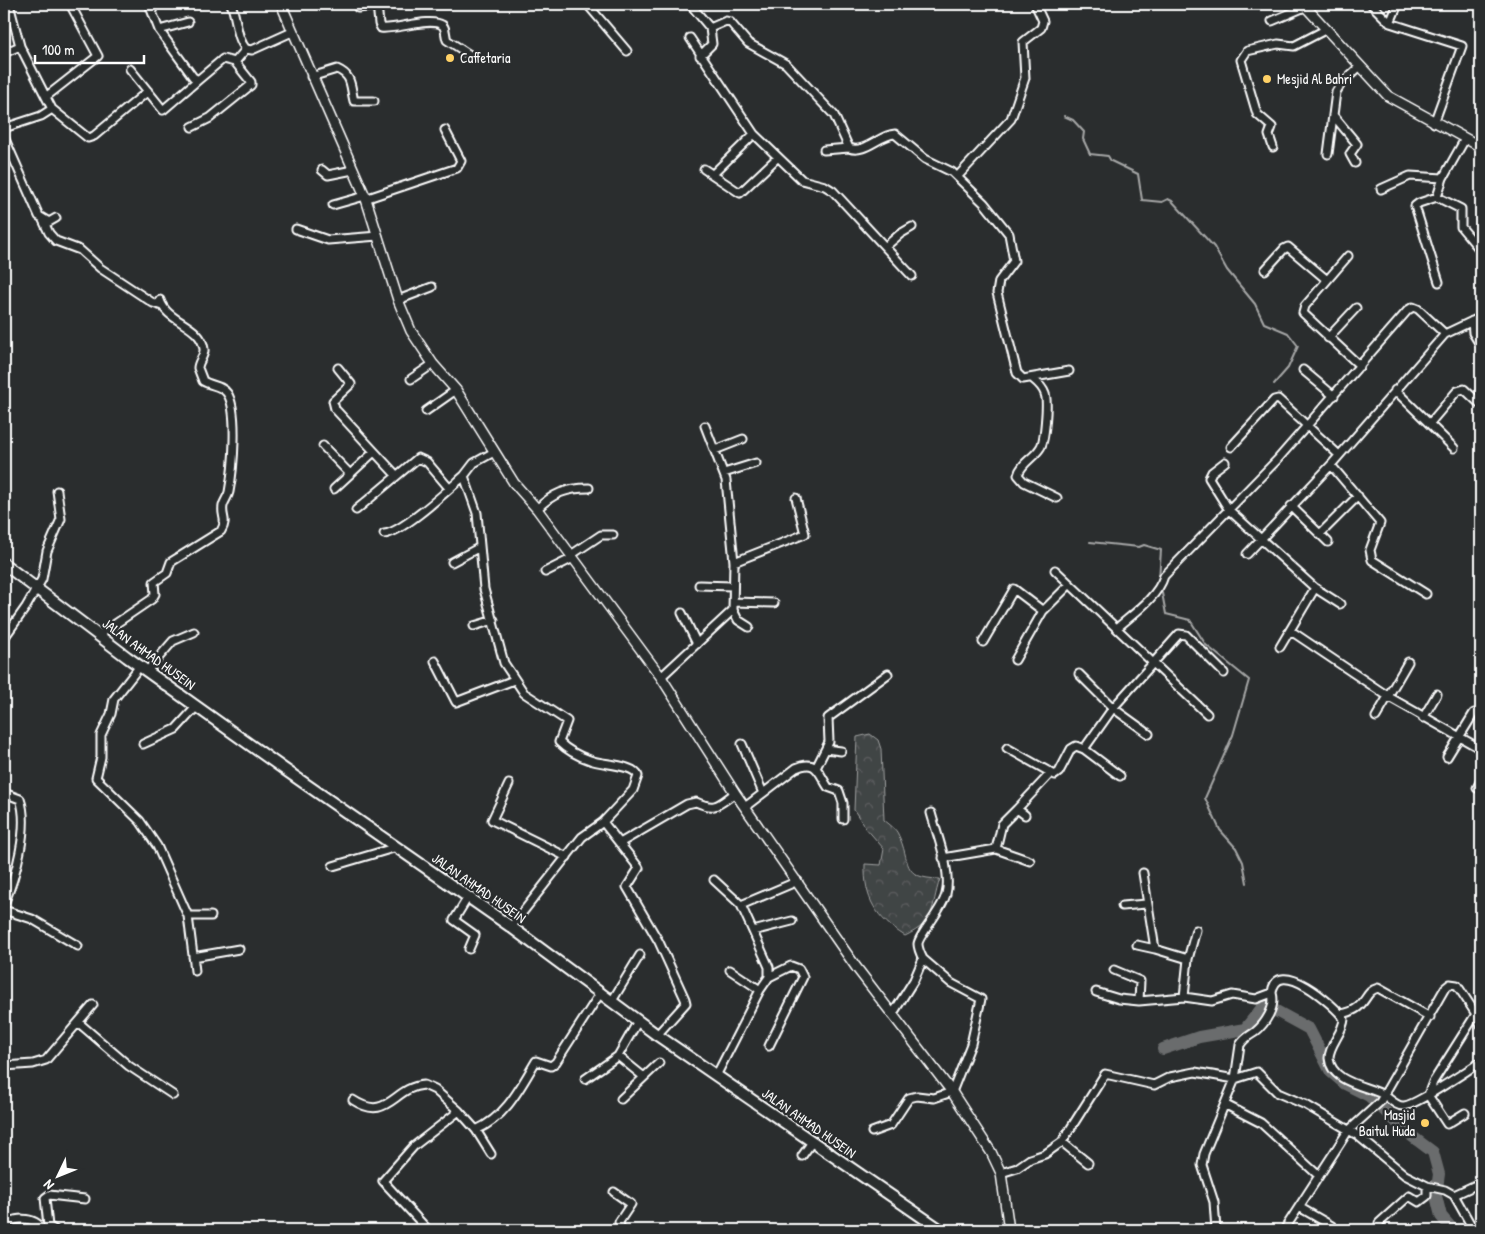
<svg xmlns="http://www.w3.org/2000/svg" width="1485" height="1234" viewBox="0 0 1485 1234" font-family="'Patrick Hand',sans-serif">
  <defs>
    <pattern id="forest-crowns" width="20" height="18" patternUnits="userSpaceOnUse" patternTransform="scale(1.25)"><rect width="20" height="18" fill="#414445"/><path d="M2 6a3 3 0 1 1 6 0M12 15a3 3 0 1 1 6 0" fill="none" stroke="#5e6061"/></pattern>
  </defs>
  <rect width="100%" height="100%" fill="#2a2d2e"/>
  <filter id="ink" filterUnits="userSpaceOnUse"><feTurbulence type="fractalNoise" baseFrequency=".02" numOctaves="2"/><feDisplacementMap in="SourceGraphic" scale="10" xChannelSelector="R" yChannelSelector="G"/><feConvolveMatrix kernelMatrix="1 2 1 2 8 2 1 2 1" color-interpolation-filters="sRGB"/></filter>
  <g filter="url(#ink)">
    <path fill="url(#forest-crowns)" stroke="#a0a2a2" d="M870 734 878 740 881 749 884 820C889 824 896 829 898 834 912 862 899 878 940 879 930 909 937 921 905 936 876 918 864 899 865 864L881 865 884 849 865 827 854 810 857 737Z"/>
    <g fill="none" stroke-linecap="round" stroke-linejoin="round">
      <path stroke="#a6a7a7" stroke-width="2" d="M1064 116 1073 120 1084 132 1083 139 1090 154 1108 156 1111 161 1138 174 1142 200 1162 202 1168 199 1172 201 1214 247 1227 270 1255 304 1264 323 1288 333 1298 346 1288 368 1274 384
        M1090 542 1139 547 1144 545 1161 550 1159 579
        M1162 593 1166 614 1190 620 1206 645 1249 680 1233 735 1205 798 1220 830 1236 848 1243 862 1247 883"/>
      <path stroke="#6a6c6d" stroke-width="12" d="M1163 1049 1199 1037 1245 1029 1261 1009 1267 1006 1309 1029 1331 1072 1345 1084 1369 1096 1409 1134 1433 1152 1439 1174 1436 1196 1441 1216 1453 1230"/>
      <g stroke="#fff" stroke-width="11">
        <path id="minor" d="M9 4 20 46
          M149 4 159 30 193 77 198 80 223 59 235 62
          M231 4C237 18 236 38 246 49
          M377 4 379 24 381 28C396 30 430 17 442 25 446 27 445 35 447 40L470 55
          M587 4 627 51
          M690 4 710 28 726 21 730 22 748 43 786 64 834 115 849 148C865 154 879 135 895 134L925 159 952 172 984 203 1009 234 1014 261 999 281 997 293 1017 373 1023 379 1069 371
          M1371 4 1390 23 1462 46 1434 123
          M358 8 377 6
          M1272 21 1312 4
          M1390 23 1398 4
          M159 30 188 22
          M690 38 754 134 802 180 825 186 833 191 912 276
          M246 49 252 50 292 32
          M4 53 20 46 52 109 88 138 94 136 148 91
          M700 56 712 44 710 28
          M130 69 163 110 198 80
          M311 77 337 69C353 76 350 86 354 101H374
          M47 96 98 56 70 4
          M1333 115 1357 144 1350 154 1355 163
          M192 127 210 118 251 85V82L235 62 246 49
          M4 128 41 116 52 109
          M4 137 39 216 49 222 56 218
          M1465 139 1443 178 1437 197 1461 209V227L1481 251
          M1273 147 1269 135 1272 127 1257 114 1241 60 1247 51 1278 44 1294 46 1325 30
          M824 150 849 148
          M1328 154 1336 92 1341 84 1359 67
          M704 169 740 193 777 158
          M322 170 328 175 353 170
          M713 174 754 134
          M957 177 1011 119 1025 78 1023 42 1041 28 1043 21 1035 4
          M1381 189 1410 176 1443 178
          M1437 197 1419 203 1415 206 1439 282
          M365 199 457 168 461 161 445 130
          M333 205 365 196
          M42 218 49 233 56 241 80 250 100 268 153 303 162 306
          M296 229 328 240 378 236
          M885 247 900 234 912 227
          M1348 256 1305 306 1303 313 1360 366
          M1265 270 1284 249 1288 247 1327 280
          M398 300 432 287
          M1472 321 1473 333 1481 346
          M1328 338 1356 308
          M338 368 351 384 333 401 335 409 396 475
          M1303 370 1334 396
          M411 379 433 364
          M1033 379C1038 383 1043 388 1045 394 1048 401 1045 442 1040 448 1034 458 1021 463 1018 475L1024 482 1057 498
          M1395 390 1454 448
          M426 411 456 390
          M1430 423 1457 391 1464 389 1481 405
          M705 426 726 480 734 562 733 610 738 620 749 627
          M323 446 350 474
          M1231 447 1274 400 1278 399 1339 455
          M715 450 743 439
          M494 452 474 463 464 476 477 513 484 589 504 663 524 693 567 721 559 742C568 751 578 756 590 760 602 765 634 764 638 776L633 790 603 822 582 837 511 927
          M1225 462 1212 472 1209 478 1229 510 1315 588 1340 604
          M1331 465 1380 523 1370 550 1372 560 1426 594
          M724 473 756 463
          M334 489 374 452
          M1291 506 1328 542
          M537 509C553 493 567 488 589 488
          M356 510 418 458 427 462 449 488
          M384 534C402 533 448 490 464 476
          M1320 534 1358 496
          M1247 554 1331 465 1445 334 1481 317
          M571 555 601 535H613
          M452 562 480 547
          M734 562 805 534 796 498
          M1055 570 1207 714
          M545 572 573 558
          M699 585 732 586
          M734 602 774 603
          M682 613 697 644
          M474 626 494 620
          M1117 628C1133 614 1158 597 1164 576L1277 460 1408 310 1413 307 1418 309 1445 334
          M1291 631 1389 697 1481 749
          M99 635 152 599 155 594 154 582 167 573 171 562 221 531C228 519 221 517 223 506 224 501 228 497 229 492 233 471 239 410 227 393 221 385 211 386 203 381L198 368C198 361 205 356 204 349 201 324 167 323 160 300
          M4 638 26 607 42 579 47 551 61 519 57 491
          M983 642 1014 589 1043 611
          M1280 647 1315 588
          M1015 660 1043 611 1070 584
          M435 661 456 702 514 680
          M140 666 114 699 111 714 101 735V757L96 778 140 821 157 846 188 916 195 971
          M147 671 173 641 194 632
          M1079 674 1113 708 1149 734
          M661 677 733 610
          M1376 717 1408 662
          M1423 718 1437 694
          M143 744 176 729 197 706
          M742 744 763 793
          M1007 748 1055 775 1059 772 1071 749 1076 746 1084 749 1120 776
          M826 749 841 751
          M1084 749 1113 708 1179 634 1186 635 1224 673
          M1447 757 1474 713
          M816 768 829 742 828 718 888 674
          M509 784 492 820 567 857
          M1477 788 1481 780
          M4 793 20 799C30 827 15 878 4 904
          M745 807 796 768C817 758 819 774 828 787L839 791 843 803V819
          M1017 809 1050 774
          M603 822 639 868 627 887 659 942 685 999 686 1003 657 1035
          M620 843 687 804 696 802C716 811 718 805 735 793
          M996 849 1002 824 1017 809 1025 815
          M943 858 996 849 1030 861
          M333 866 397 847
          M1143 873 1155 949 1188 959 1184 997
          M714 880 741 905
          M468 897 454 920 475 935 469 949
          M1122 906 1146 904
          M4 910 32 919 78 946
          M188 916H211
          M753 931 792 921
          M1137 945 1155 949
          M193 957 239 949
          M1188 959 1196 930
          M730 970 760 990
          M1114 970 1140 981 1139 1001
          M1096 992 1119 999 1139 1001 1184 997 1212 1001 1232 995 1256 999 1272 993C1276 954 1336 1006 1344 1019 1343 1033 1329 1045 1329 1058 1331 1083 1368 1086 1384 1095 1390 1099 1397 1107 1404 1106 1417 1105 1467 1070 1481 1062
          M612 1001 640 955
          M1341 1014C1369 1009 1362 992 1378 988L1430 1017
          M892 1015 914 980 923 959C921 955 918 949 918 944 918 936 943 909 946 894 952 872 937 835 931 813
          M79 1023 129 1066 173 1095
          M769 1046 803 977 799 969 791 966 769 977
          M618 1056 644 1077
          M4 1066 33 1064 46 1060 93 1005
          M716 1076 760 990 769 977V967L741 905 798 881
          M585 1079 618 1056 638 1021
          M621 1099 659 1063
          M353 1100C388 1123 393 1087 424 1085L435 1090 459 1111
          M1226 1105 1261 1123 1319 1176
          M1465 1113 1447 1124 1428 1095 1433 1082 1476 1014 1481 1025
          M476 1130C506 1117 520 1088 536 1061L551 1066 556 1062 601 992
          M872 1132 891 1125 909 1098 917 1096 934 1098 952 1092 971 1044 981 999 951 983 923 959
          M1062 1142 1088 1163
          M802 1156 812 1142
          M1001 1173 1017 1168 1030 1159 1045 1154 1062 1142 1105 1074 1154 1085 1170 1077 1195 1072 1235 1079 1257 1072 1278 1093 1306 1105 1357 1135 1405 1175 1427 1186 1445 1190 1454 1195 1472 1227 1481 1223
          M614 1192 631 1204 619 1222 621 1230
          M1454 1195 1480 1183
          M1299 1207 1332 1226
          M4 1230C8 1215 38 1216 42 1230
          M55 1230 48 1226 45 1198 49 1195 85 1199
          M428 1230 383 1181 414 1146 459 1111 476 1130 491 1154
          M1216 1230 1214 1202 1202 1165 1204 1154 1235 1079 1240 1045C1244 1038 1249 1036 1255 1032 1266 1023 1276 1007 1272 993
          M1284 1230 1348 1131 1380 1102 1445 988 1450 984 1457 985 1476 1014
          M1379 1230V1223L1409 1196 1419 1202 1427 1196V1186"/>
      </g>
      <g stroke="#fff" stroke-width="12">
        <path id="tertiary" d="M281 4 365 196 398 300 411 331 433 364 456 390 514 483 537 509 661 677 735 793 856 967 952 1092 991 1152 1001 1173 1009 1230
          M1303 4 1388 96 1481 147"/>
      </g>
      <g stroke="#fff" stroke-width="14">
        <path id="secondary" d="M4 564 127 657 284 769 511 927 657 1035 941 1230"/>
      </g>
      <use href="#minor" stroke="#2a2d2e" stroke-width="7"/>
      <use href="#tertiary" stroke="#2a2d2e" stroke-width="9"/>
      <use href="#secondary" stroke="#2a2d2e" stroke-width="10"/>
    </g>
  </g>
  <g fill="#ffd166" stroke="#2a2d2e" stroke-width="2">
    <circle cx="450" cy="58" r="5"/>
    <circle cx="1267" cy="79" r="5"/>
    <circle cx="1425" cy="1123" r="5"/>
  </g>
  <g text-anchor="middle" stroke-width="4.5" stroke-linejoin="round" paint-order="stroke">
    <g font-size="14" fill="#fff" stroke="#2a2d2e" text-anchor="start">
      <text x="460" y="63">Caffetaria</text>
      <text x="1277" y="84">Mesjid Al Bahri</text>
      <text x="1415" y="1120" text-anchor="end">Masjid<tspan x="1415" dy="16">Baitul Huda</tspan></text>
    </g>
    <g font-size="14" fill="#fff" stroke="#2a2d2e">
      <text transform="translate(149 654) rotate(36)" y="5">JALAN AHMAD HUSEIN</text>
      <text transform="translate(479 888) rotate(35)" y="5">JALAN AHMAD HUSEIN</text>
      <text transform="translate(809 1123) rotate(35)" y="5">JALAN AHMAD HUSEIN</text>
    </g>
  </g>
  <rect width="1485" height="1234" fill="none" stroke="#2a2d2e" stroke-width="20"/>
  <rect x="10" y="10" width="1465" height="1214" fill="none" stroke="#fff" stroke-width="2" filter="url(#ink)"/>
  <g transform="translate(58 1176) rotate(227)" stroke="#2a2d2e" stroke-width="4" paint-order="stroke">
  <path d="M0-4L9 19L0 12L-9 19Z" fill="#ffffff"/>
  <text y="-8" font-size="14" font-weight="bold" text-anchor="middle" fill="#ffffff">N</text>
  </g>
  <path d="M35 55v8h109v-8" fill="none" stroke="#ffffff" stroke-width="2.5"/>
  <text x="42" y="55" font-size="15" fill="#ffffff" stroke="#2a2d2e" stroke-width="4" paint-order="stroke">100 m</text>
</svg>
